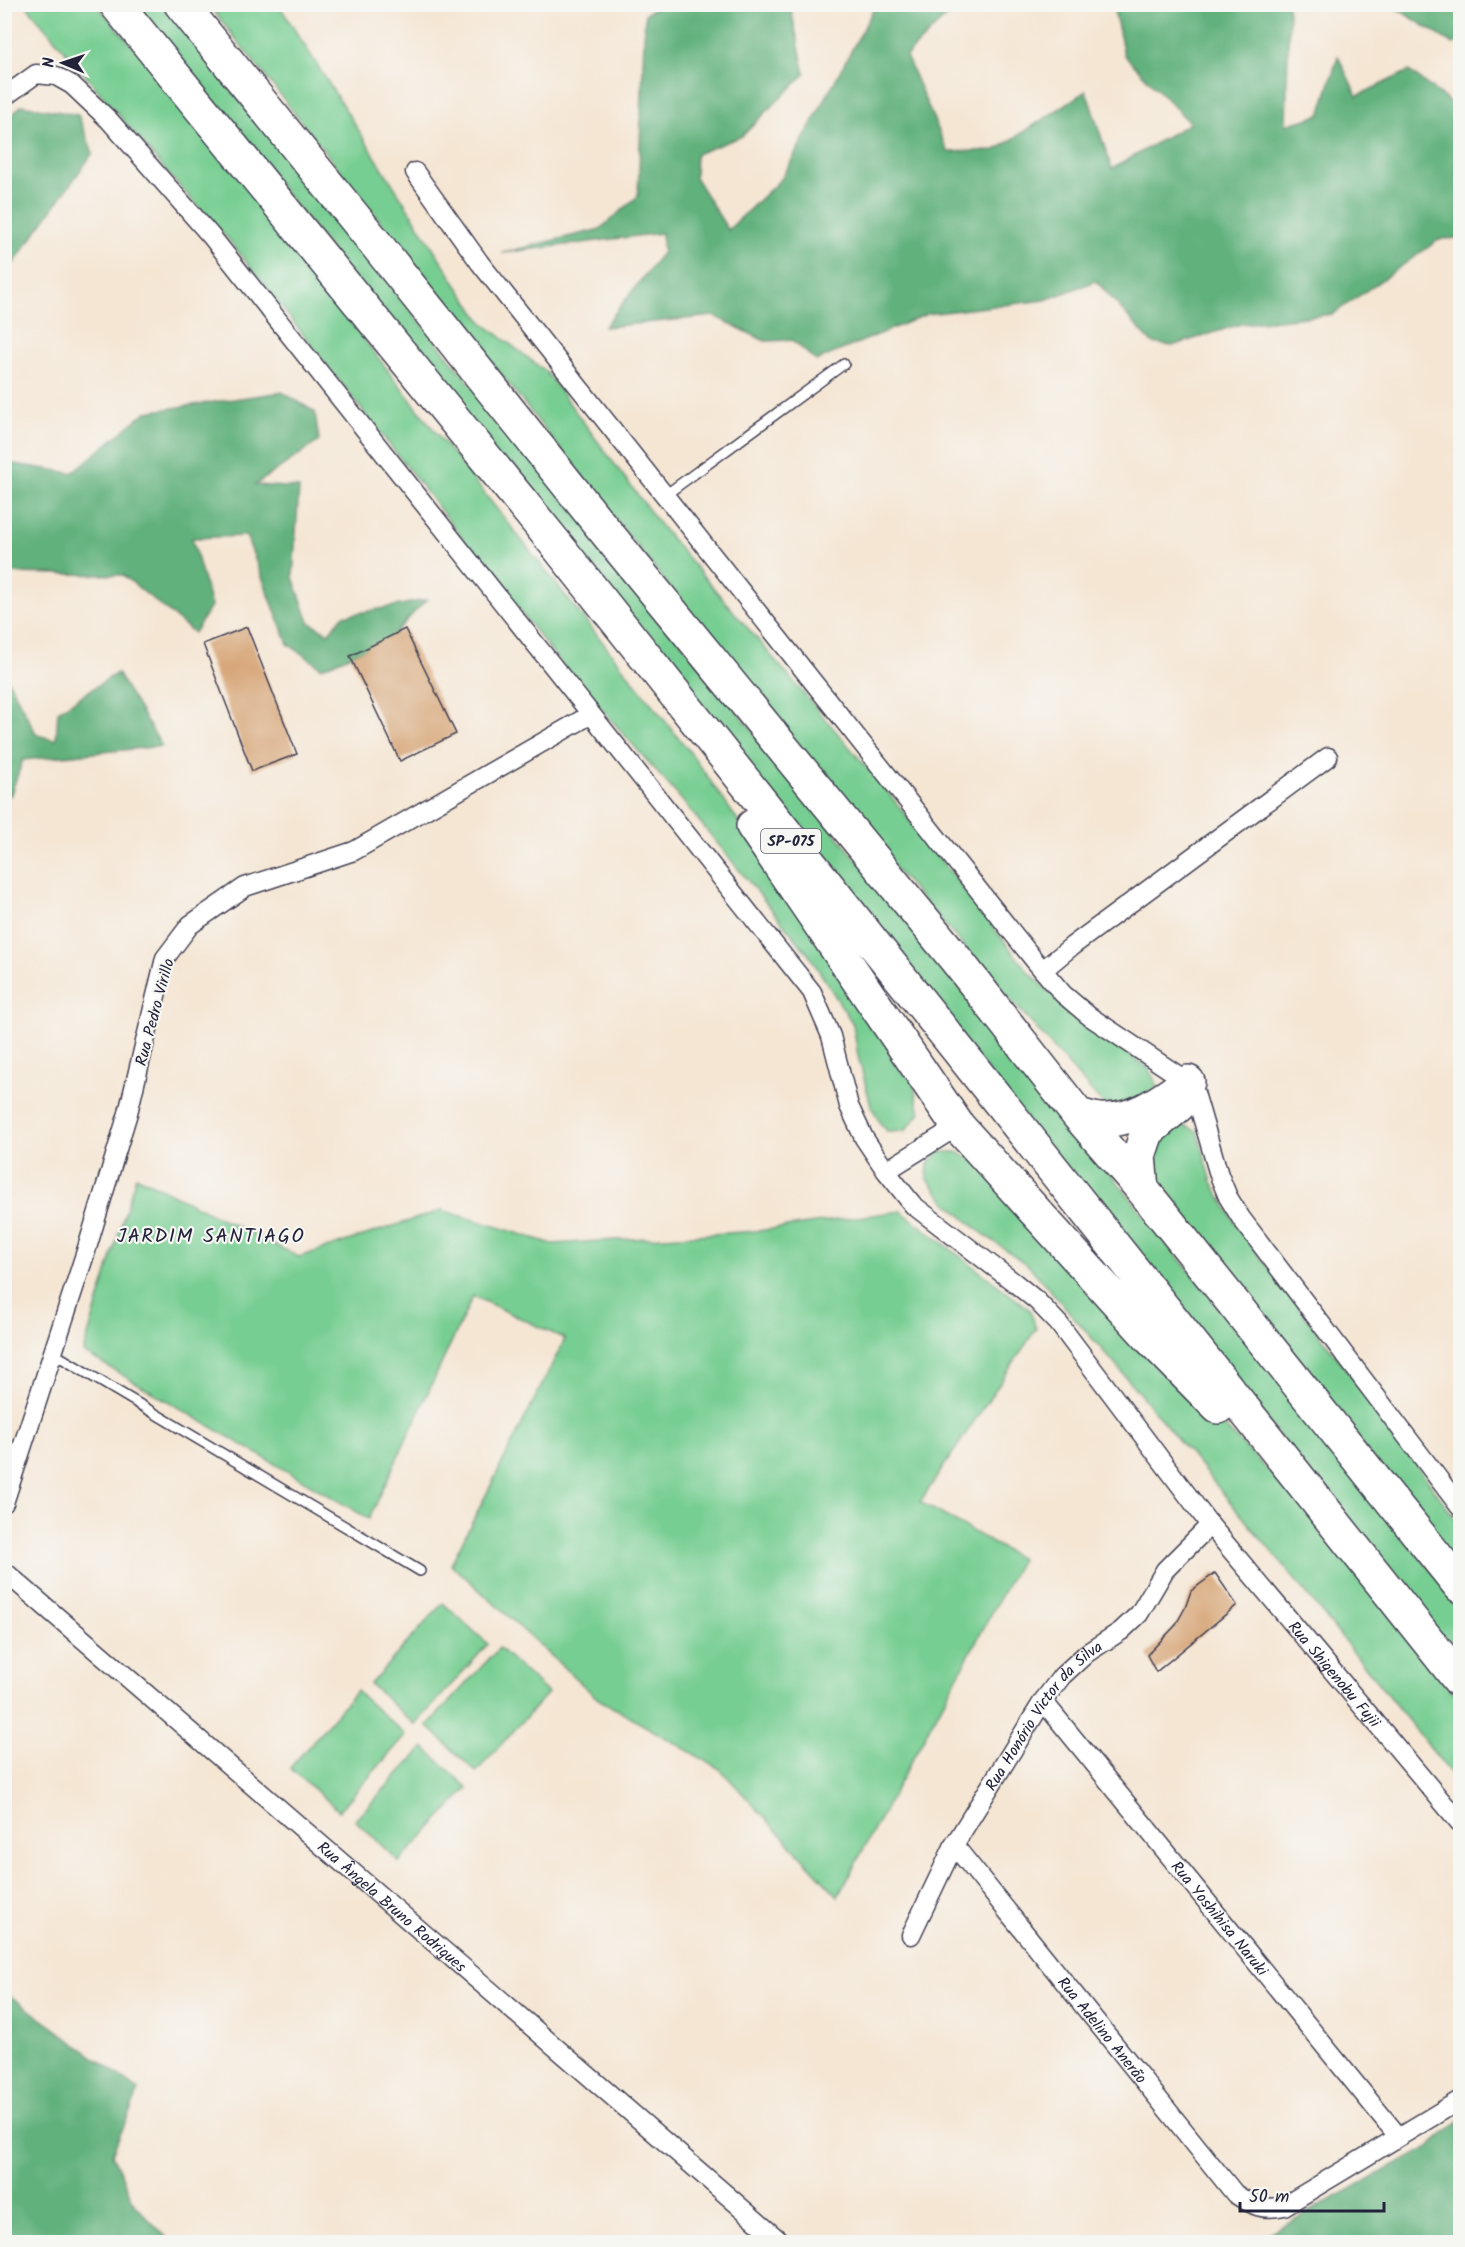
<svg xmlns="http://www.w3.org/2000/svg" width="1465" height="2247" font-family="Kalam,sans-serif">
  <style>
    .green { fill: #77ce92; stroke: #4c7866; stroke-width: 1.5 }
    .forest { fill: #61b17c; stroke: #426a5c; stroke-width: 1.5 }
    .building { fill: #d6a373 }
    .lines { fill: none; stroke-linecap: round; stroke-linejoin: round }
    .lane-casing { stroke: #423f52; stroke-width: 12 }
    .street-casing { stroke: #423f52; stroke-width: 21 }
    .highway-casing { stroke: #423f52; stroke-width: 36 }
    .lane { stroke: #fff; stroke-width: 9 }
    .street { stroke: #fff; stroke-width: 18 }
    .highway { stroke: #fff; stroke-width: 33 }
    .labels { text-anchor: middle; stroke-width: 4.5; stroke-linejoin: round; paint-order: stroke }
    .shield { fill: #f6f6f2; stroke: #626272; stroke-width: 1.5 }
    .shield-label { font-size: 15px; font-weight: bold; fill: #22223b }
    .street-label { font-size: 16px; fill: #22223b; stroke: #f6f6f2 }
    .quarter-label { font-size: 20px; letter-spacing: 1.5px; fill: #22223b; stroke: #f6f6f2 }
  </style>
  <rect width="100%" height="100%" fill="#f6f6f2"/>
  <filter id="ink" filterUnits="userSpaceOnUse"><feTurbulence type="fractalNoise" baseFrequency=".0167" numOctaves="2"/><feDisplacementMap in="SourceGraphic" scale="12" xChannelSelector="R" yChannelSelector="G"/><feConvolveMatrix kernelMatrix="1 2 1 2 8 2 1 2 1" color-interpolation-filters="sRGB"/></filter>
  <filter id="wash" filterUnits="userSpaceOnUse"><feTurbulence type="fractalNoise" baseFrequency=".008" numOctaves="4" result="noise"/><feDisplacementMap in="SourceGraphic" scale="24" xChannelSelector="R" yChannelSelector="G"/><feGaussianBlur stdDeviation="1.35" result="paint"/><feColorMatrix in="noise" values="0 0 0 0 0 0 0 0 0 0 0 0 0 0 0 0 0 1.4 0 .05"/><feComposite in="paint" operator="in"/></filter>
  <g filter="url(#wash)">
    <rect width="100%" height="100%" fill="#f5e6d4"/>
    <!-- green -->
    <path class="green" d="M26 5H97L177 97 434 430 693 756 910 1069 920 1113 905 1131 888 1132 880 1123 871 1105 858 1056 853 1024 809 955 681 799 558 660 229 240 171 177Z
      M135 5H162L714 683 1460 1606V1662Z
      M209 5H279L456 284 483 323 546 372 663 529 887 791 1026 969 1075 1017 1148 1068 1158 1086 1126 1107 1102 1103 867 837Z
      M1174 1122 1197 1131 1212 1182 1239 1229 1368 1398 1460 1525V1570L1166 1196 1151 1167 1157 1131Z
      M939 1152H957L979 1163 1218 1420 1342 1544 1460 1701V1785L1293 1577 1119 1369 1030 1267 978 1230 946 1202 927 1178 928 1164Z
      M136 1176 299 1257 442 1210 553 1244 758 1231 901 1211 1030 1310 1036 1329 920 1502 1021 1559 838 1896 720 1769 598 1699 451 1564 565 1339 473 1296 369 1519 83 1352Z
      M443 1603 488 1644 415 1725 370 1684Z
      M499 1648 548 1693 476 1772 427 1726Z
      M356 1691 406 1735 339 1811 290 1768Z
      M424 1747 468 1788 399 1862 355 1820Z"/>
    <!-- forest -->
    <path class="forest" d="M662 4 790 5 805 74 742 136 696 154 695 177 728 230 782 178 876 5H958L906 56 948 152 996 150 1086 91 1112 169 1190 123 1124 55 1113 5 1287 4 1289 12 1286 125 1320 115 1338 56 1357 96 1409 71 1460 110V238L1440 239 1333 314 1241 324 1172 346 1152 343 1096 281 1045 300 927 314 816 361 792 340 765 341 714 316 604 327 663 252 661 233 502 253 600 229 638 196 645 14Z
      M1391 5H1458L1460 10V42L1453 44Z
      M22 105 78 115 93 153 5 275V121Z
      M282 392 315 412 319 441 255 485 299 488 293 577 309 622 328 633 343 616 426 600 390 638 322 668 288 644 246 536 192 538 211 606 194 633 123 575 5 573 4 460 8 463 72 473 146 412Z
      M4 664 8 680 37 735 56 740 58 711 117 673 162 746 23 760 10 796 4 791Z
      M5 1992 139 2090 112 2154 135 2205 171 2242H5Z
      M1460 2120V2242H1252L1426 2149Z"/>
    <g id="blocks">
      <!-- building -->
      <path class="building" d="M247 627 297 754 252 771 203 644Z
        M405 629 456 734 400 761 350 656Z
        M1215 1573 1237 1605 1156 1672 1147 1655 1175 1626 1185 1608 1191 1591Z"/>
    </g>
  </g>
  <g filter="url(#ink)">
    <use href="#blocks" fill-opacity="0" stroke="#423f52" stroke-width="1.5"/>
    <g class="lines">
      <!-- lane casing -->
      <g class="lane-casing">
        <path id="lane" d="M664 496 844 364
          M53 1353 420 1571"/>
      </g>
      <!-- street casing -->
      <g class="street-casing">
        <g id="street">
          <path id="s1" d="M4 97 36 74 56 76 72 85 109 120 211 236 812 992 831 1036 849 1106 864 1138 886 1171 913 1205 1015 1283 1037 1301 1059 1324 1210 1525 1460 1823"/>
          <path d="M415 172 480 263 1035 961 1063 994 1089 1016 1188 1082 1195 1093 1219 1175 1228 1197 1241 1218 1460 1507"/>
          <path d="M1043 970 1072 946 1328 757"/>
          <path d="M886 1171 958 1126"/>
          <path d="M4 1503 87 1248 128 1113 165 958 190 925 245 887 354 851 590 715"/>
          <path id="s2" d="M4 1571 781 2242"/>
          <path id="s3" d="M1043 1701 1398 2136"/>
          <path id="s4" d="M954 1845 1235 2194C1254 2206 1262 2211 1284 2206L1460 2100"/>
          <path id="s5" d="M911 1935 954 1845 1043 1701 1062 1676 1087 1653 1121 1631 1139 1614 1165 1570 1210 1525"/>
        </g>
      </g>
      <!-- highway casing -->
      <g class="highway-casing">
        <path id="highway" d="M116 4 559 548 1460 1681
          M181 4 376 244 597 521 958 962 1078 1115 1142 1189 1460 1586
          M753 826 958 1126 1150 1338 1218 1407
          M1078 1115C1087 1117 1097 1121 1106 1120 1139 1119 1162 1100 1188 1082
          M1142 1189 1139 1156 1147 1132 1179 1105"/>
      </g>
      <!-- lane -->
      <use href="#lane" class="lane"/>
      <!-- street -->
      <use href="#street" class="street"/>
      <!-- highway -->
      <use href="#highway" class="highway"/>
    </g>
  </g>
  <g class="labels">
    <!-- shield labels -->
    <rect class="shield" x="761" y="829" width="60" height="24" rx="4.5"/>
    <g class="shield-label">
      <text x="791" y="846">SP-075</text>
    </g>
    <!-- street labels -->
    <g class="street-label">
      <text transform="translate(154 1012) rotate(-75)" y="6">Rua Pedro Virillo</text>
      <text dy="6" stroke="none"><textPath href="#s1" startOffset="2122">Rua Shigenobu Fujii</textPath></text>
      <text dy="6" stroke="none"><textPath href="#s5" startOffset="258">Rua Honório Victor da Silva</textPath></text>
      <text dy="6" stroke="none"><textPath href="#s2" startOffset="513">Rua Ângela Bruno Rodrigues</textPath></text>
      <text dy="6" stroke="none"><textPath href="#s3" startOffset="280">Rua Yoshihisa Naruki</textPath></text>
      <text dy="6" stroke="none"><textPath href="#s4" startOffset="237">Rua Adelino Anerão</textPath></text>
    </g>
    <!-- quarter labels -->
    <g class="quarter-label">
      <text x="211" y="1242">JARDIM SANTIAGO</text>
    </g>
  </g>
  <!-- margin -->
  <rect width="1465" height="2247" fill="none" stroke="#f6f6f2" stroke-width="24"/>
  <!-- north arrow -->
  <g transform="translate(63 63) rotate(272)" stroke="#f6f6f2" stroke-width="4.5" paint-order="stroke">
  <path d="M0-4.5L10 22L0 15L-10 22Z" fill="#22223b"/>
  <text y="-9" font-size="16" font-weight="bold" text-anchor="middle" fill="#22223b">N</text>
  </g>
  <!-- scale -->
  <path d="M1240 2202v9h144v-9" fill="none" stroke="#22223b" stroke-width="3"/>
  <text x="1249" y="2202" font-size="18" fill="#22223b" stroke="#f6f6f2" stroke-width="4.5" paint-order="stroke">50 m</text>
</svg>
